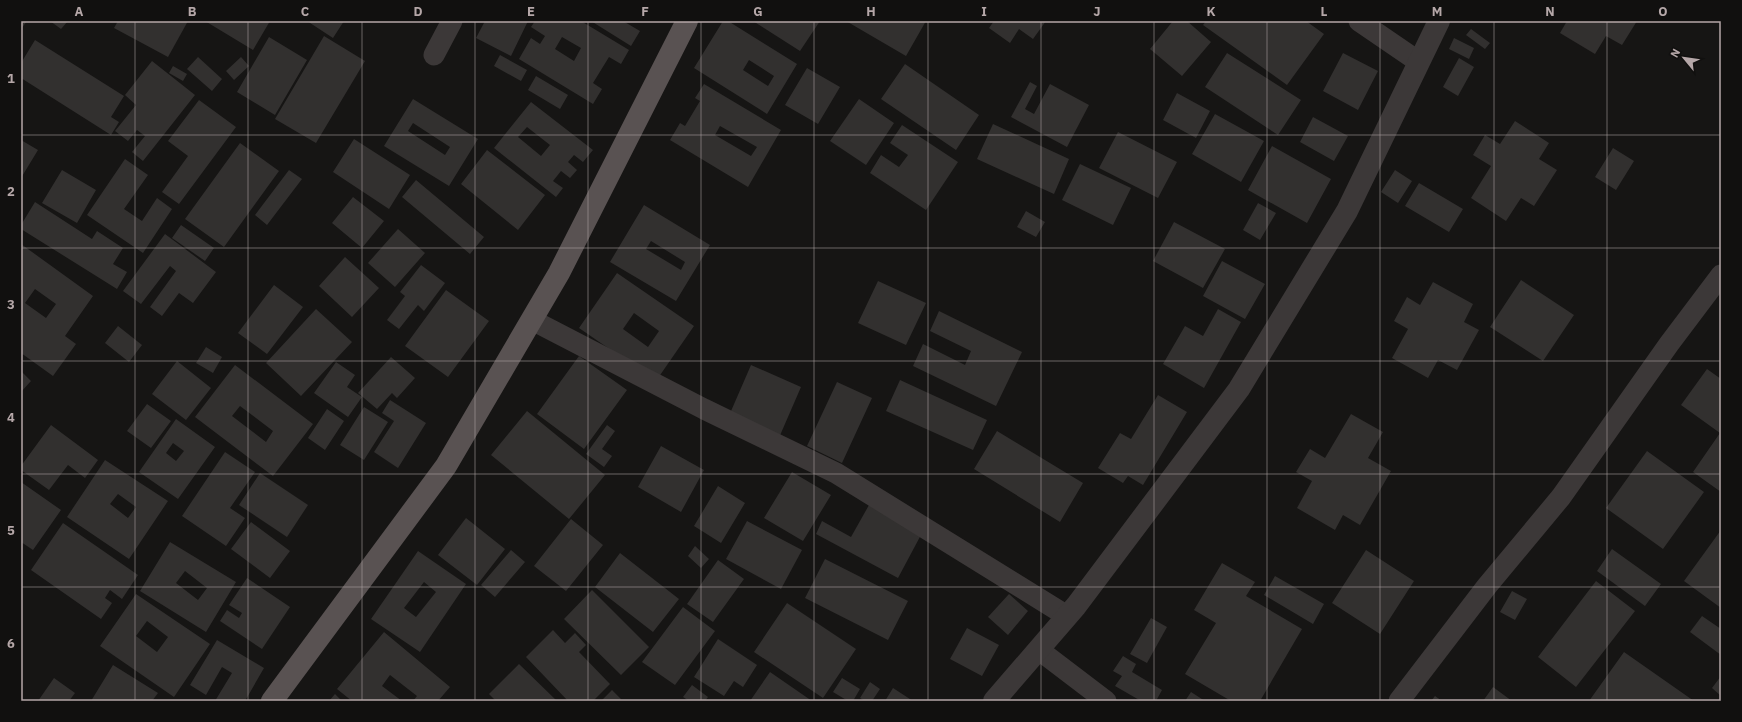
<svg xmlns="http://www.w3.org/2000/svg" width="1742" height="722" font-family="'IBM Plex Sans',sans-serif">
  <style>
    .building { fill: #32302f; fill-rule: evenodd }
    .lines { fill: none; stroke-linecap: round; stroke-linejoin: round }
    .minor { stroke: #3c3838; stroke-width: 21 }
    .tertiary { stroke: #3c3838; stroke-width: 22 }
    .primary { stroke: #595252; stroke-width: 22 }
    .grid { fill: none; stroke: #b5a7a8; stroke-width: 1; stroke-opacity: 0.55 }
    .neatline { fill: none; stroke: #b5a7a8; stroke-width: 1.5 }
    .grid-label { font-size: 13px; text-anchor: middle; font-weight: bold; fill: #b5a7a8 }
  </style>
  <rect width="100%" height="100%" fill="#161514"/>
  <!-- building -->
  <path class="building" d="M21 21H27L21 29Z
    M50 21H68L61 29Z
    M118 21H188L168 57 114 28Z
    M205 21H270L253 50Z
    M307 21H344L333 38Z
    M485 21H528L511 56 476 38Z
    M535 21H581L629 50 621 64 609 57 593 83 602 89 593 104 519 59 531 38 540 44 545 36 531 27ZM562 37 581 48 574 61 555 49Z
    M591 21H623L640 31 631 46Z
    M723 21H728L797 64 767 114 694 68ZM749 60 774 76 768 86 743 70Z
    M753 21H820L800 51Z
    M846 21H926L906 56Z
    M994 21H1046L1033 39 1019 29 1010 43 989 28Z
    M1173 21H1187L1211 42 1182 76 1150 49Z
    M1206 21H1306L1324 34 1287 85 1203 25Z
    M1567 21H1637L1622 45 1606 36 1595 54 1560 33Z
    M1471 29 1490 43 1485 49 1466 35Z
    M324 36 365 61 316 143 275 119Z
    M269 37 307 60 275 115 237 92Z
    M1454 38 1474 48 1469 59 1449 49Z
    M35 40 124 96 111 117 119 122 111 135 21 78V63Z
    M1227 53 1301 100 1278 135 1205 87Z
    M1343 53 1378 71 1358 110 1323 91Z
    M500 55 527 70 521 81 494 66Z
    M198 57 222 79 212 91 187 69Z
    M241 57 249 66 234 80 226 71Z
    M1459 58 1474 67 1458 96 1443 87Z
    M152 61 195 95 143 161 132 152 145 136 137 130 128 141 115 131 136 105 125 95Z
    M905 64 979 115 956 150 881 99Z
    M173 66 187 74 183 81 169 73Z
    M807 68 840 87 818 124 785 105Z
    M536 76 568 95 560 109 528 90Z
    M1030 82 1037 86 1025 109 1034 114 1050 84 1089 105 1067 147 1011 117Z
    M704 84 781 130 748 187 670 140 680 123 685 126 700 101 695 98ZM720 126 757 147 751 156 715 135Z
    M1177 93 1210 111 1196 138 1163 120Z
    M413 99 478 139 449 186 384 146ZM413 123 450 147 445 155 408 131Z
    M859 99 894 123 866 165 830 141Z
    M199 100 236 127 179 204 162 192 188 156 168 141Z
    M531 102 593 150 583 162 574 155 568 162 577 170 570 178 561 171 553 181 563 188 556 197 494 148ZM527 127 550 145 541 156 518 137Z
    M1215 114 1264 141 1241 182 1192 154Z
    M1313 117 1348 136 1334 161 1300 142Z
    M1515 121 1549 143 1539 159 1557 170 1534 206 1521 198 1506 221 1471 198 1491 166 1473 155 1485 135 1500 144Z
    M993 124 1069 159 1054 194 977 159Z
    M902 125 958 162 926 210 870 173 881 155 899 167 908 155 890 143Z
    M1118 132 1177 162 1158 198 1099 168Z
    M354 139 410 175 389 209 333 172Z
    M21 140 38 150 21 178Z
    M240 143 279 171 224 247 185 219Z
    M1272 146 1331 179 1307 223 1248 190Z
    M1613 148 1634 161 1616 190 1595 177Z
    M487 150 545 195 518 230 461 184Z
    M125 159 148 175 124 209 142 221 157 198 172 209 143 253 87 215Z
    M1080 164 1131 188 1113 225 1062 200Z
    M62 170 96 190 77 223 42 203Z
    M289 170 302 179 267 225 255 215Z
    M1395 170 1412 181 1398 203 1381 192Z
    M416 180 484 237 470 254 402 197Z
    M1419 183 1463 209 1449 232 1405 206Z
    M353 197 384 221 362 248 332 223Z
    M35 202 92 239 97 231 123 248 113 264 127 272 117 289 21 229V225Z
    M1258 203 1276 213 1260 240 1243 230Z
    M644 205 710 245 676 301 610 262ZM651 241 685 262 681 270 646 249Z
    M1026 211 1045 222 1036 237 1017 227Z
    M1174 222 1225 249 1203 288 1153 261Z
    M181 225 214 248 205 261 172 238Z
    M398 229 425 253 395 287 368 263Z
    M165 234 216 272 193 303 179 293 162 316 150 307 176 271 170 266 141 304 123 291Z
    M21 244 93 296 65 336 76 344 53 376 21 353ZM35 289 56 304 46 318 25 303Z
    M345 257 379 288 352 317 319 286Z
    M1222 261 1265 284 1245 319 1203 296Z
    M421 265 445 283 424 311 418 305 399 329 387 320 405 296 400 292Z
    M617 273 694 326 656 381 579 328ZM634 313 659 331 648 347 623 329Z
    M1521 280 1574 315 1543 361 1490 327Z
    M878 281 926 303 906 345 858 323Z
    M1433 282 1473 304 1464 322 1479 330 1457 370 1438 360 1428 378 1392 358 1408 329 1394 321 1407 297 1420 305Z
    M274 285 303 307 267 354 238 333Z
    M446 290 489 321 448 377 405 346Z
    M316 309 352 342 301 396 266 363Z
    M1218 309 1241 322 1204 388 1163 364 1185 326 1203 336Z
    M939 311 1022 352 996 406 913 366 923 344 965 365 971 351 930 331Z
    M118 326 142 345 129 362 105 343Z
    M206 347 222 357 213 373 196 363Z
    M579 356 627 390 584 449 537 414Z
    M391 357 415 378 397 398 392 393 377 409 358 393Z
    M177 361 211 388 186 420 152 394Z
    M336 362 355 375 347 387 362 397 348 417 314 393Z
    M235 365 313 424 273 476 195 417ZM240 406 273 431 266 442 232 416Z
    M751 365 801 387 778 440 728 418Z
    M1707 369 1721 379V492L1693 472 1720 433 1681 405Z
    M21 371 31 381 21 392Z
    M900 380 987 420 973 450 886 411Z
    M837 382 872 398 842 463 807 446Z
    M1158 395 1187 412 1143 485 1128 476 1123 483 1098 468 1120 433 1131 439Z
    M390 400 426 423 398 468 374 452 394 421 382 413Z
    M147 404 171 421 151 448 127 431Z
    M364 407 388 422 364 460 340 445Z
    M327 409 344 421 325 450 308 438Z
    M527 411 605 475 569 519 491 455Z
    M1351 414 1383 432 1368 458 1391 471 1360 525 1343 515 1335 530 1297 508 1312 481 1296 472 1310 449 1325 458Z
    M176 419 215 447 178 499 139 472ZM173 443 184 451 176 461 166 453Z
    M51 425 98 460 85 478 68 465 49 490 21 470V466Z
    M607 425 615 431 602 449 612 456 604 467 586 454Z
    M997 431 1083 483 1060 522 974 469Z
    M661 446 704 470 681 512 638 487Z
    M1647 451 1704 492 1663 549 1606 508Z
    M225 452 255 472 230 508 245 518 226 546 182 516Z
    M105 460 168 501 129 559 67 517ZM118 494 136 507 128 518 110 504Z
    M792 472 831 495 803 541 764 518Z
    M260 473 308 505 287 537 239 505Z
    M21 482 61 510 33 550 21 542Z
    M718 486 745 503 721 543 694 526Z
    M869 505 922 533 898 578 816 534 822 521 851 537Z
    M466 518 505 549 477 585 438 555Z
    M571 519 603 545 566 591 534 566Z
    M747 521 802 550 781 589 726 559Z
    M251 522 290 551 270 578 231 549Z
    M63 523 138 575 122 599 110 590 105 598 112 603 101 619 31 570Z
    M1721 530V608L1684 581Z
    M170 542 236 582 206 632 140 591ZM185 571 207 588 198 600 176 583Z
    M695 546 709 559 701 568 688 556Z
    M1612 549 1661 584 1645 606 1597 571Z
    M511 550 525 562 495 597 481 585Z
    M1366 550 1414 581 1380 634 1332 603Z
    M418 551 466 584 420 652 371 619ZM424 582 436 592 416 617 404 608Z
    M620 553 679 599 653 632 595 587Z
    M825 559 908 601 888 640 805 598Z
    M718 560 744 579 713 622 687 604Z
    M1222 563 1255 582 1246 596 1302 629 1260 701H1231L1185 674 1216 623 1194 610Z
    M1275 576 1324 604 1313 624 1264 595Z
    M247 578 290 607 262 649 220 621 227 610 239 618 242 613 229 605Z
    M1596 581 1635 611 1576 687 1538 657Z
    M592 590 649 647 621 675 564 619Z
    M1512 591 1527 599 1515 620 1500 612Z
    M136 594 210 644 174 697 100 646ZM147 621 168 637 157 652 136 636Z
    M1009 594 1028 611 1008 635 988 617Z
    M787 603 856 649 823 698 754 652Z
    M683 607 715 631 675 685 642 662Z
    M1702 616 1721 629V655L1690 632Z
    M1151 618 1167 627 1147 663 1130 654Z
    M967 628 999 645 982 676 950 659Z
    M553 630 565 643 575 633 586 645 579 652 610 684 593 701H568L526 657Z
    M384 632 450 687 438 701H413L417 696 390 675 382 686 402 701H352L337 689Z
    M718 639 757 665 743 687 734 681 724 696 694 677Z
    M217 640 264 668 245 701H215L232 673 222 667 206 695 190 685Z
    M1624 652 1694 701H1589Z
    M1123 656 1136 664 1132 672 1162 690 1156 701H1141L1115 686 1122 676 1113 671Z
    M519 664 557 701H496L489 694Z
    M113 665 158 693 152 701H91Z
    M770 672 812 701H750Z
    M1721 676V696L1712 688Z
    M54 678 75 693 69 701H38Z
    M842 678 860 689 853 701H848L833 692Z
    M870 682 880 689 872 701H865L860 698Z
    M692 685 708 697 705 701H689L683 697Z
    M1493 687 1512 701H1483Z
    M893 688 913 701H885Z
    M612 690 621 699 619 701H601Z
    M1191 692 1205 701H1185Z
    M335 694 342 701H329Z
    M1435 696 1442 701H1431Z"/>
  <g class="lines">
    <!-- minor -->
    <path class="minor" d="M1359 21 1419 62
      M434 55 452 21
      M532 320 704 409 836 473 1067 616
      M1039 650 1106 701
      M1399 701 1487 586 1561 497 1669 344 1721 275"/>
    <!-- tertiary -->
    <path class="tertiary" d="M994 701 1076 606 1239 389 1347 211 1439 21"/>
    <!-- primary -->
    <path class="primary" d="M272 701 446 466 559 273 687 21"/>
  </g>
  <!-- grid -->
  <path class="grid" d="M135 21V701M248 21V701M362 21V701M475 21V701M588 21V701M701 21V701M814 21V701M928 21V701M1041 21V701M1154 21V701M1267 21V701M1380 21V701M1494 21V701M1607 21V701M21 135H1721M21 248H1721M21 361H1721M21 474H1721M21 587H1721"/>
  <!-- border -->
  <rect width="1742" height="722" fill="none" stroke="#11100f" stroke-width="44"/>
  <!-- north arrow -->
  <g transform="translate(1684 58) rotate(299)" stroke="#11100f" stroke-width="3" paint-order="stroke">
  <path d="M0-3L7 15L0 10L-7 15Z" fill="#b5a7a8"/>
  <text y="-6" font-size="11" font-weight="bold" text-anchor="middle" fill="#b5a7a8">N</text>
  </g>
  <rect x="22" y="22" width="1698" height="678" class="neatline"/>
  <g class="grid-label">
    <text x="79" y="16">A</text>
    <text x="192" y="16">B</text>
    <text x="305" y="16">C</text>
    <text x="418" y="16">D</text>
    <text x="531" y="16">E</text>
    <text x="645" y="16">F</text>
    <text x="758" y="16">G</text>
    <text x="871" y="16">H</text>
    <text x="984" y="16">I</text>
    <text x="1097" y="16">J</text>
    <text x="1211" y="16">K</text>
    <text x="1324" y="16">L</text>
    <text x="1437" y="16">M</text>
    <text x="1550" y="16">N</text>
    <text x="1663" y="16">O</text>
    <text x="11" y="83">1</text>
    <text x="11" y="196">2</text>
    <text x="11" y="309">3</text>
    <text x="11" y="422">4</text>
    <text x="11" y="535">5</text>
    <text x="11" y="648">6</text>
  </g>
</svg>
